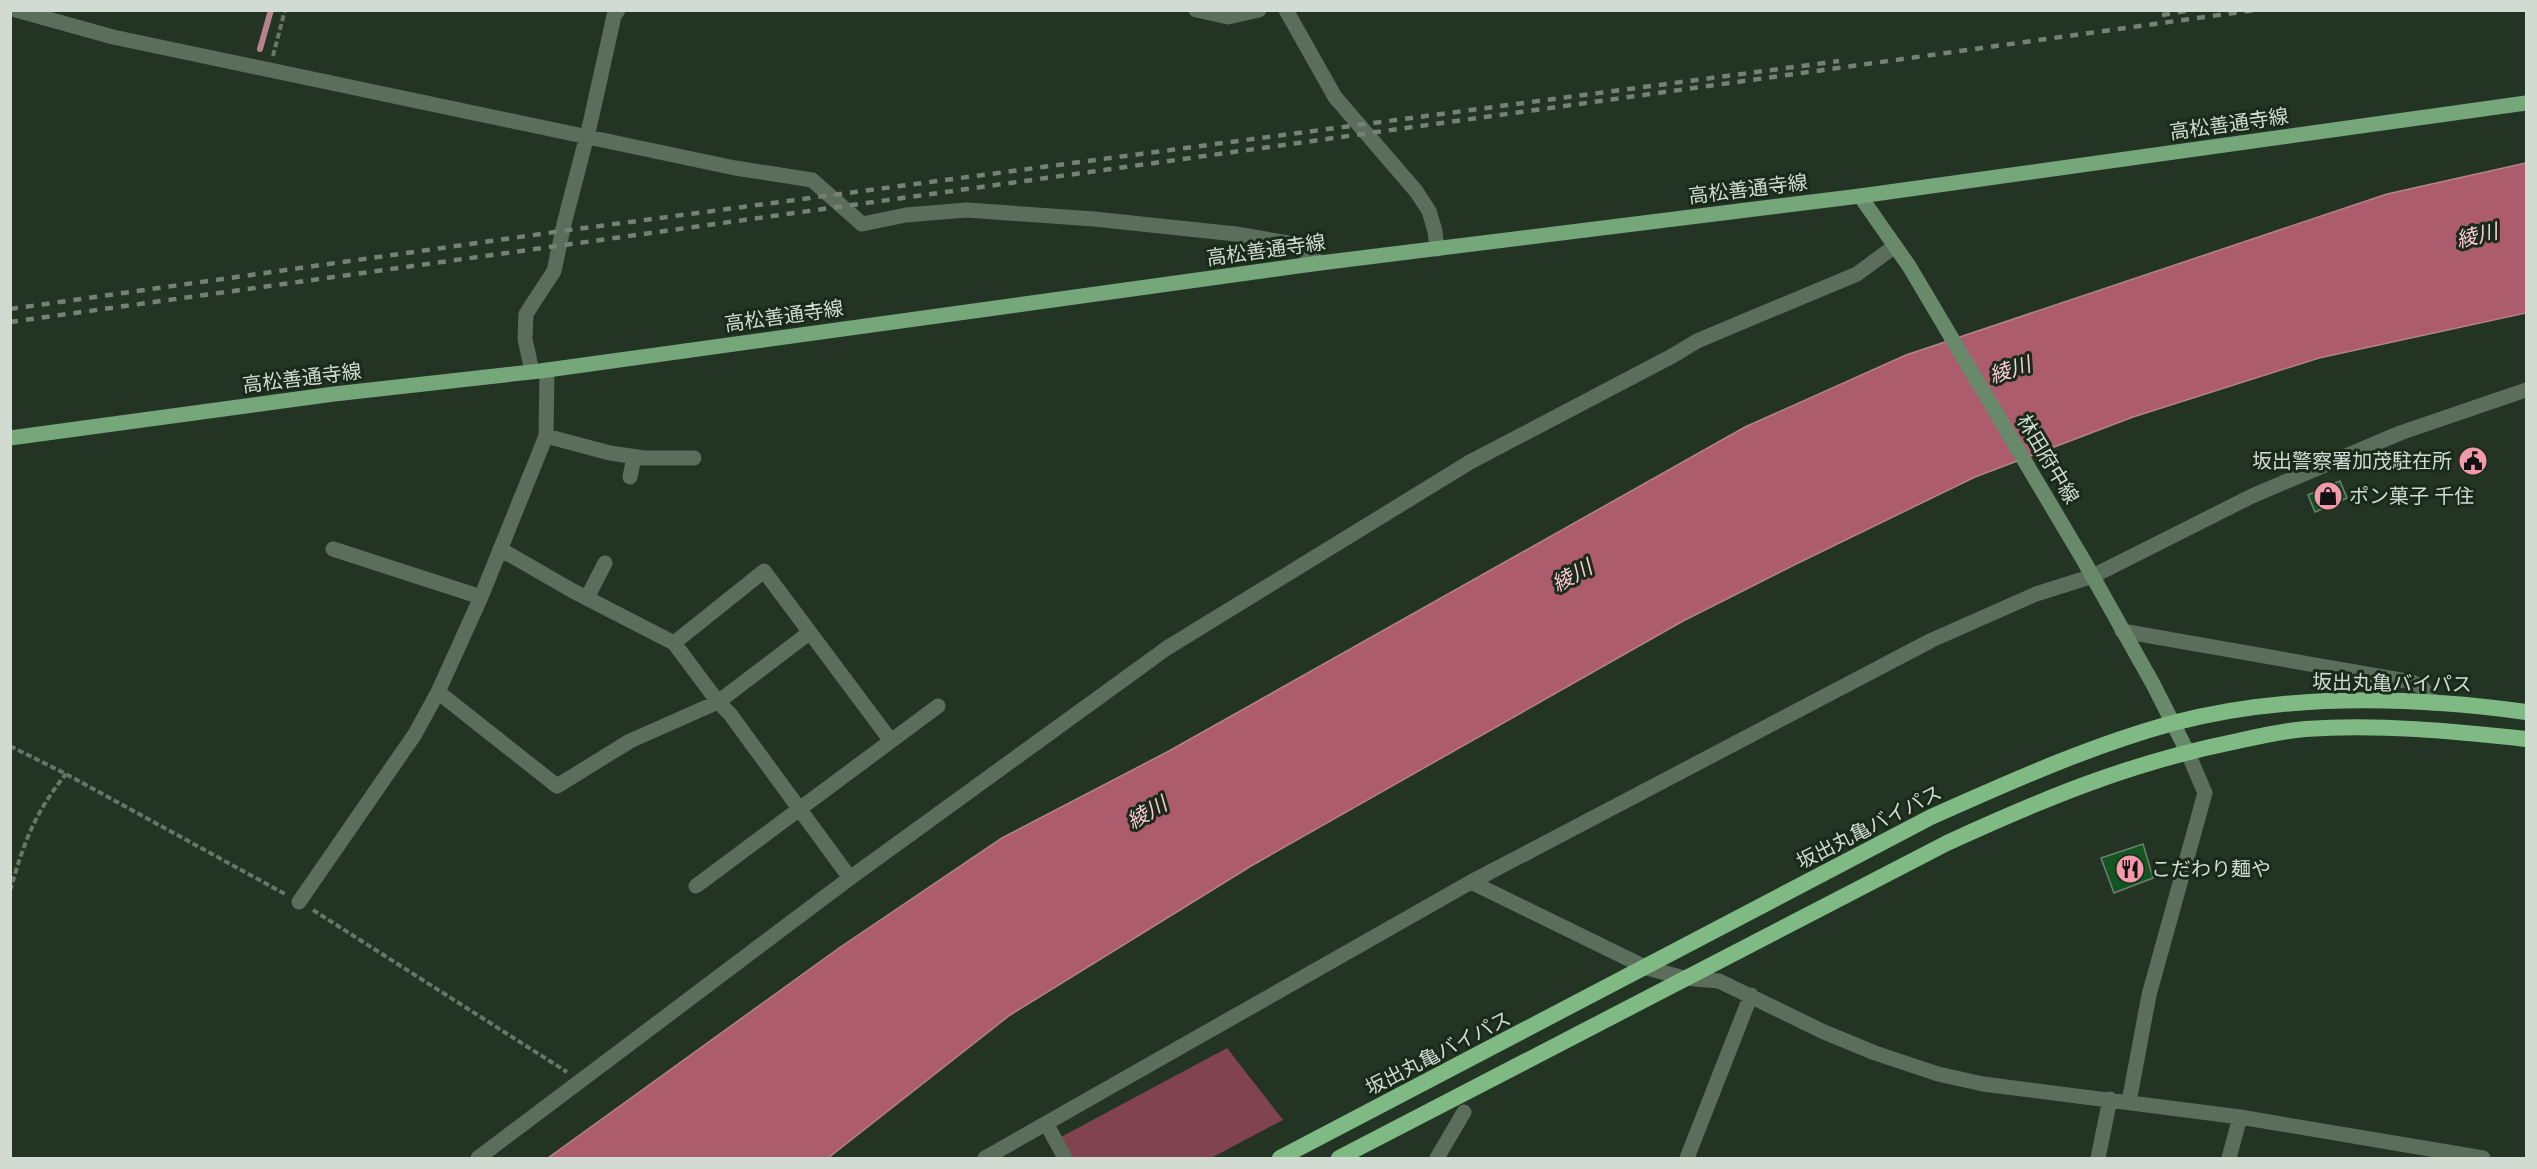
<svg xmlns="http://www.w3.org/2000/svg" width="2537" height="1169" font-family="'Noto Serif','Noto Sans JP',serif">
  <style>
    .green { fill: #814350 }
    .water { fill: #ac5c6d; stroke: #b7828b; stroke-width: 1.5 }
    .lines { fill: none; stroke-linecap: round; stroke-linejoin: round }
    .stream { stroke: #b7828b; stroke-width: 6 }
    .building { fill: #135520; stroke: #6d816e; stroke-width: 1.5 }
    .path { stroke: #687669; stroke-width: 4; stroke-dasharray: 6 3; stroke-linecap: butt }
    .minor { stroke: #5b6d5b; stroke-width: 15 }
    .secondary { stroke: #688a6a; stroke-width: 15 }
    .primary { stroke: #76a77a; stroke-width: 15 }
    .trunk { stroke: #7fba84; stroke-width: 16 }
    .rail { stroke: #748174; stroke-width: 4.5; stroke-dasharray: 8 8; stroke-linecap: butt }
    .labels { text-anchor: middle; stroke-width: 6; stroke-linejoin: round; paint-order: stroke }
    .street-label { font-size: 20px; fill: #d1dbd1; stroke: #192a1b }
    .poi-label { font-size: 20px; fill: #d1dbd1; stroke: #192a1b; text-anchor: start }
    .water-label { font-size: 21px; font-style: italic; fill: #facad2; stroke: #192a1b }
  </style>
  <rect width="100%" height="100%" fill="#233424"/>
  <!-- green -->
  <path class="green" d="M1227 1048 1283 1120 1211 1158H1072L1061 1137Z"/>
  <!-- water -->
  <path class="water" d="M2526 163V313L2319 358 2133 417 1975 477 1792 566 1683 621 1251 866 1010 1015 828 1158H548L839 948 1002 838 1169 751 1745 427 1906 355 2387 194Z"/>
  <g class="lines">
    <!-- stream -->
    <path class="stream" d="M260 49 271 10"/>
  </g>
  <!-- building -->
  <path class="building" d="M2340 481 2347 498 2315 512 2308 495Z
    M2143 844 2153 878 2114 893 2101 858Z"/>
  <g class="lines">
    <!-- path -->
    <path class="path" d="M273 56 285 10
      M10 746 66 774 285 894
      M10 891C24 842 34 814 66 774
      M313 910 567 1072"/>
    <!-- minor -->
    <path class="minor" d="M16 10 113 37 735 168 812 180 862 224 906 215 967 210 1094 219 1236 234 1294 244 1320 263
      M1196 10 1228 17 1259 10
      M1286 10 1335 97 1416 191 1429 211 1435 231 1437 249
      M532 371 525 339 526 314 554 271 564 224 590 124 614 16 618 10
      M546 436 610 453 644 458H694
      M630 477 634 457
      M333 549 481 597
      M500 549 573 591 674 643 718 702 730 714 850 878
      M587 598 605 563
      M2122 631 2412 682 2422 687 2434 703
      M674 643 764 571 891 741
      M438 692 557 786 630 741 718 702 809 633
      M1471 882 1647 968 1684 978 1719 981 1824 1032 1875 1053 1938 1074 1983 1084 2240 1117 2483 1158
      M696 886 938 706
      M299 902 415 734 438 692 481 597 546 436 547 370
      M2129 1102 2149 995 2205 793 2187 751
      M1046 1123 1065 1158
      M478 1158 850 878 1167 648 1470 462 1674 355 1697 341 1857 274 1895 246
      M985 1158 1471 882 1932 640 2036 594 2093 576 2252 496 2400 433 2526 390
      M1437 1158 1464 1112
      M1687 1158 1751 995
      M2098 1158 2110 1099
      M2229 1158 2240 1117"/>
    <!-- secondary -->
    <path class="secondary" d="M1860 196 1909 266 2084 561 2153 684 2187 751"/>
    <!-- primary -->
    <path class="primary" d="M10 438 334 394 540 371 1320 263 1860 196 2526 103"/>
    <!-- trunk -->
    <path class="trunk" d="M1280 1158 1931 817C2010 782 2089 746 2173 723 2288 693 2410 696 2526 712
      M1339 1158 1947 843C2043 799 2129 763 2233 742 2256 737 2281 731 2305 729 2379 724 2453 731 2526 739"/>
    <!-- rail -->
    <path class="rail" d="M2162 15 2192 10
      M10 309 562 231 1839 61
      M10 322 2255 10"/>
  </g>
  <!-- icons -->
  <defs>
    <g id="civic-disc" transform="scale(1.5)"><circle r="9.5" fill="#f39aaa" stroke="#192a1b"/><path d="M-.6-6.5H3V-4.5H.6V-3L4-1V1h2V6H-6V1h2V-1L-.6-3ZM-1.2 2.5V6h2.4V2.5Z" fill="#111"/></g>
    <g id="shop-disc" transform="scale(1.5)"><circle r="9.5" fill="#f39aaa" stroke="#192a1b"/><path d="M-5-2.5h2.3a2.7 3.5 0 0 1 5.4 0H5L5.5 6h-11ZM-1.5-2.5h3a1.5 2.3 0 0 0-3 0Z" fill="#111"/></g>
    <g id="restaurant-disc" transform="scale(1.5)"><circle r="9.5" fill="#f39aaa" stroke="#192a1b"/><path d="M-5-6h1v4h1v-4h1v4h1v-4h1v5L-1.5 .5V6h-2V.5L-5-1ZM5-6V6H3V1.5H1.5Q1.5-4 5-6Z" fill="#111"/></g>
  </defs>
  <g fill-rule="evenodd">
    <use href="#civic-disc" x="2473" y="461"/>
    <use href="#shop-disc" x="2328" y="496"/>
    <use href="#restaurant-disc" x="2130" y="869"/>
  </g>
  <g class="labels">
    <!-- street labels -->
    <g class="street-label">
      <text transform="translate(2229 124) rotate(-8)" y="7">高松善通寺線</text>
      <text transform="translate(1748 189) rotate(-7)" y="7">高松善通寺線</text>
      <text transform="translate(1266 250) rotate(-8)" y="7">高松善通寺線</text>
      <text transform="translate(784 316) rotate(-8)" y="7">高松善通寺線</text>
      <text transform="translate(302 378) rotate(-7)" y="7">高松善通寺線</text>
      <text transform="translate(2048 459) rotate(59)" y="7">林田府中線</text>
      <text transform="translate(2392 683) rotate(1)" y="7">坂出丸亀バイパス</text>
      <text transform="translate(1869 827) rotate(-27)" y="7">坂出丸亀バイパス</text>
      <text transform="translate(1438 1053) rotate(-27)" y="7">坂出丸亀バイパス</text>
    </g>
    <!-- poi labels -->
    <g class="poi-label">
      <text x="2452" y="468" text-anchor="end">坂出警察署加茂駐在所</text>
      <text x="2349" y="503">ポン菓子 千住</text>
      <text x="2151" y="876">こだわり麺や</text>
    </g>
    <!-- water labels -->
    <g class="water-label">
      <text transform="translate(2477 236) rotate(-14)" y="7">綾川</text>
      <text transform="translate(2010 370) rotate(-18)" y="7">綾川</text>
      <text transform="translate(1572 576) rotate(-29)" y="7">綾川</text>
      <text transform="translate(1147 813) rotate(-30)" y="7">綾川</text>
    </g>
  </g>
  <!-- border -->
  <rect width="2537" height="1169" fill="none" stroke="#d1dbd1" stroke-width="24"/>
</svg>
